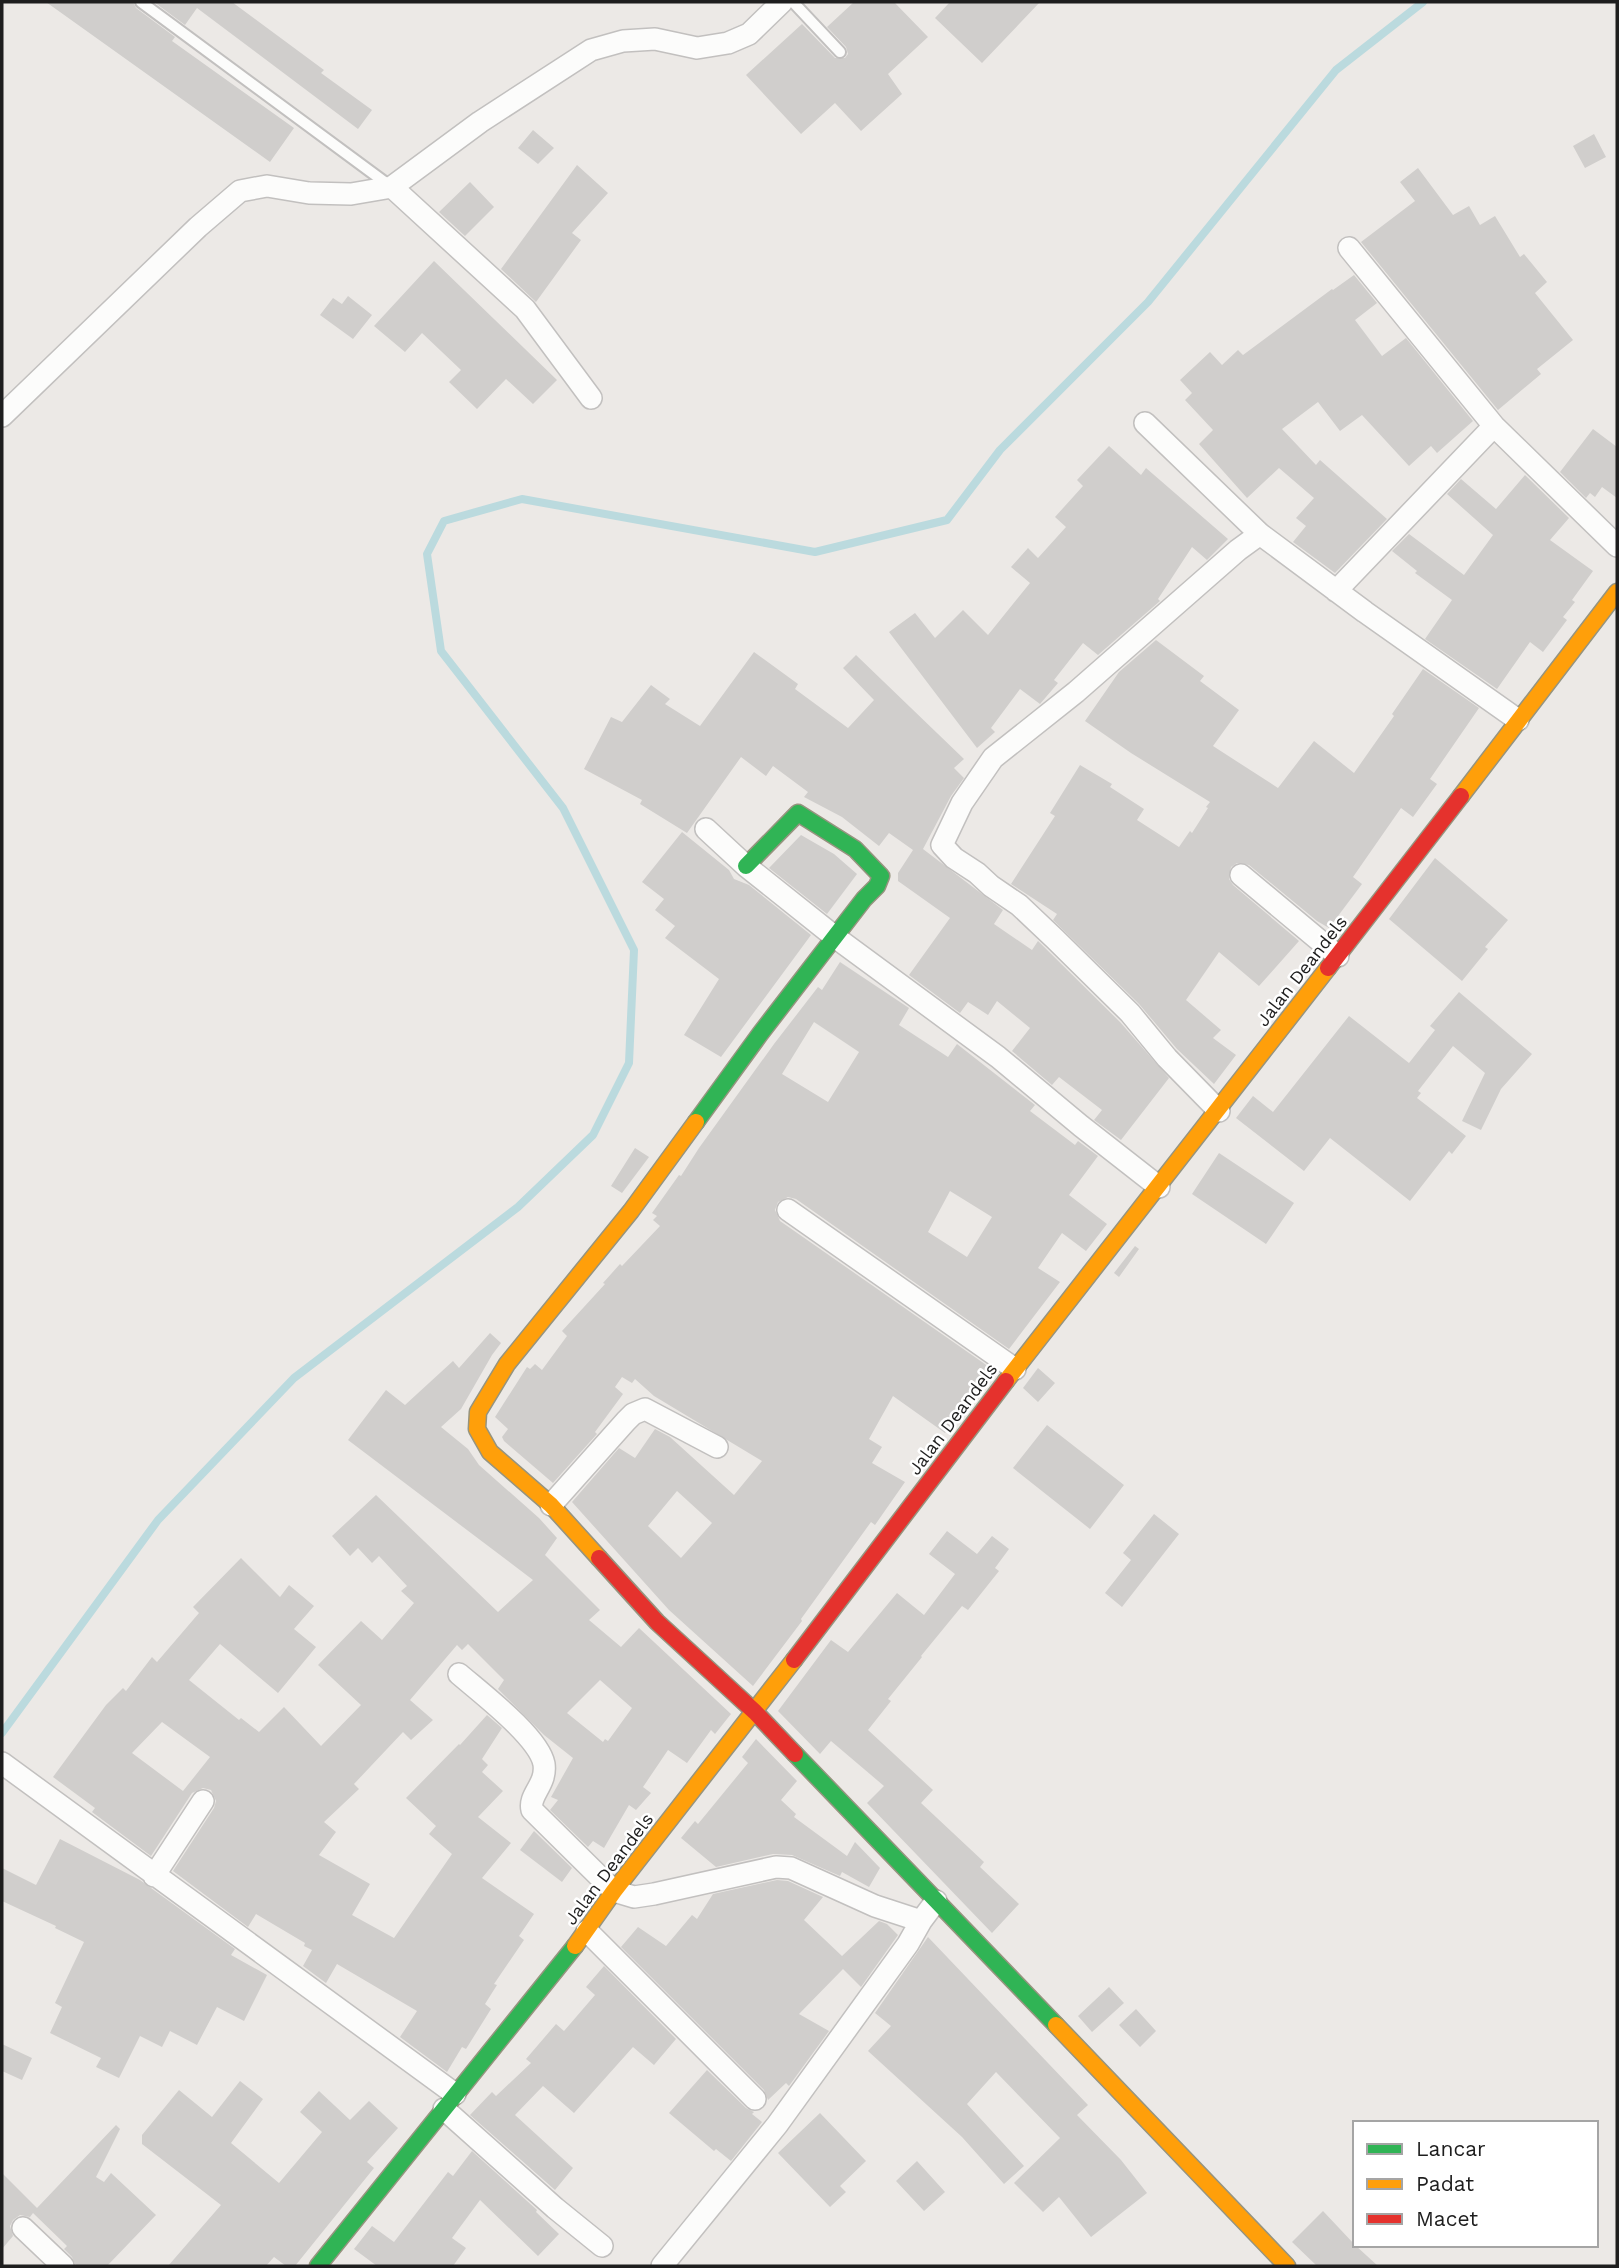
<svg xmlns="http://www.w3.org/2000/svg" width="1619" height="2268" font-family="'Work Sans',sans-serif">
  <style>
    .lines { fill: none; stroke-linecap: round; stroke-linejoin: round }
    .stream { stroke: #bbdade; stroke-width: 8 }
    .building { fill: #d0cecc; fill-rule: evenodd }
    .lane-casing { stroke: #c2c0bf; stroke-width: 14 }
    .street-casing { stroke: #c2c0bf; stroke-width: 24 }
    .fast-casing { stroke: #96947f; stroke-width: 19 }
    .slow-casing { stroke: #96947f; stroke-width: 19 }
    .jam-casing { stroke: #96947f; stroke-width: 19 }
    .lane { stroke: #fcfcfb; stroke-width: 10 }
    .street { stroke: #fcfcfb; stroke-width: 21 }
    .fast { stroke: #30b455; stroke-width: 16 }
    .slow { stroke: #ff9f0a; stroke-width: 16 }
    .jam { stroke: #e5322d; stroke-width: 16 }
    .labels { text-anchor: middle; stroke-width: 5; stroke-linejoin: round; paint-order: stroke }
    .street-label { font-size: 18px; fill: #1e1e1e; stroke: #fff }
  </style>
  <rect width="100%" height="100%" fill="#ece9e6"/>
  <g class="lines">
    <!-- stream -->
    <path class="stream" d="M2 1733 158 1520 294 1378 518 1207 593 1135 629 1063 634 950 563 808 441 651 427 554 444 521 522 499 815 552 947 520 1000 450 1148 302 1336 70 1423 2"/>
  </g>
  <!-- building -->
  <path class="building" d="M46 2H133L136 8 175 37 172 41 294 128 270 162Z
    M154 2H232L324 70 321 73 372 110 358 129 197 8 185 25Z
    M854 2H894L928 37 888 74 902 94 861 131 835 103 801 134 746 75 802 24 835 58H845L848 54 846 47 827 27Z
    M950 2H1040L982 63 935 18Z
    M533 130 554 148 538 164 518 148Z
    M1594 134 1606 157 1585 168 1573 146Z
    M577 165 608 193 572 233 581 240 536 302 501 269Z
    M1418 168 1453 215 1469 206 1480 225 1495 216 1520 257 1524 254 1547 282 1535 293 1573 340 1537 369 1541 374 1498 410 1361 242 1415 201 1400 182Z
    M470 182 494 207 465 236 439 212Z
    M434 261 557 380 533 404 506 379 477 409 449 382 461 370 422 333 405 352 374 326Z
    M1354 275 1377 303 1355 320 1382 356 1406 338 1473 421 1437 453 1431 446 1409 466 1362 415 1340 431 1318 402 1282 429 1316 465 1320 460 1387 519 1335 573 1293 542 1306 526 1296 518 1314 498 1279 468 1247 498 1199 444 1213 430 1185 400 1192 393 1180 380 1210 352 1222 365 1238 350 1243 355 1332 289 1333 290Z
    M348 296 372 315 353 339 320 315 333 298 342 304Z
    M1593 429 1617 447V498L1602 487 1595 497 1590 493 1586 498 1560 472Z
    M1109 446 1141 475 1146 468 1228 539 1207 560 1192 547 1158 599 1160 601 1098 655 1083 643 1054 680 1058 683 1040 704 1020 689 991 728 995 732 977 748 889 632 915 613 935 638 963 610 988 635 1030 583 1011 567 1028 548 1038 558 1066 527 1055 517 1083 486 1077 480Z
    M1525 475 1569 518 1550 540 1593 571 1572 600 1575 602 1563 617 1567 620 1543 652 1530 642 1497 689 1425 639 1452 600 1415 573 1417 571 1392 551 1409 534 1464 575 1493 535 1447 494 1461 479 1496 509Z
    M1156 640 1204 676 1200 681 1239 710 1213 746 1278 788 1314 741 1354 773 1394 716 1392 714 1423 669 1479 708 1430 779 1437 784 1413 817 1401 808 1353 877 1362 884 1329 928 1317 921 1249 865 1237 863 1231 867 1229 879 1233 885 1299 941 1259 986 1219 952 1186 1000 1221 1030 1213 1038 1236 1055 1214 1084 1177 1049 1139 1004 1053 920 1057 914 1011 884 1055 816 1050 813 1080 765 1112 784 1110 787 1144 809 1137 820 1179 847 1190 831 1192 833 1208 808 1206 807 1210 802 1131 753 1085 721 1119 672Z
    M754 652 798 684 795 689 848 728 874 700 843 668 856 655 964 759 954 768 964 778 951 796 923 849 1003 910 994 924 1032 950 1038 941 1120 1022 1169 1078 1121 1140 1094 1120 1102 1110 1059 1077 1052 1085 1012 1051 1030 1028 997 1001 988 1015 968 1002 960 1013 909 975 950 918 898 881V873L913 850 889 833 879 846 842 817 804 797 808 792 773 766 766 776 741 757 687 833 640 804 642 800 584 769 611 717 622 722 651 685 670 699 665 704 700 726Z
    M682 832 729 870 734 879 749 885 811 935 721 1057 684 1035 719 979 665 938 675 926 655 910 664 899 642 882Z
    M801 835 834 854 857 874 827 914 769 868Z
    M1435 858 1508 920 1485 947 1488 949 1462 981 1389 919Z
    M840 962 909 1008 899 1025 948 1057 957 1044 1035 1105 1030 1111 1075 1145 1078 1141 1098 1156 1069 1195 1107 1224 1086 1251 1062 1233 1038 1268 1060 1282 1009 1349 796 1199 788 1197 778 1202 775 1210 780 1221 992 1369 945 1433 893 1396 869 1439 882 1447 872 1463 905 1482 875 1525 871 1522 801 1619 802 1621 753 1686 669 1610 572 1502 619 1448 635 1458 655 1429 670 1437 734 1495 762 1461 654 1396 635 1379 632 1383 622 1377 615 1387 623 1394 595 1432 597 1434 553 1483 504 1441 502 1437 508 1429 495 1417 527 1367 530 1369 535 1364 542 1370 567 1336 562 1331 605 1284 603 1283 620 1264 622 1266 660 1226 653 1220 657 1216 652 1213 679 1175 681 1176 699 1148 774 1044 818 987 822 990ZM814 1022 859 1052 828 1102 782 1074ZM950 1191 992 1217 967 1257 928 1232ZM677 1491 712 1523 681 1558 648 1526Z
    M1459 992 1532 1054 1501 1089 1481 1130 1462 1121 1485 1073 1453 1046 1418 1091 1421 1093 1417 1098 1466 1136 1452 1154 1449 1151 1410 1201 1330 1138 1304 1171 1236 1118 1253 1096 1273 1112 1349 1016 1409 1063 1435 1030 1430 1026Z
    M635 1148 649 1157 622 1193 611 1186Z
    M1219 1153 1294 1203 1266 1244 1192 1194Z
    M1135 1246 1139 1249 1119 1277 1114 1273Z
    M490 1333 501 1343 492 1355 461 1409 441 1427 468 1449 479 1465 539 1518 557 1538 545 1555 600 1610 589 1620 621 1647 639 1628 731 1714 715 1734 711 1730 687 1763 668 1750 643 1787 651 1793 636 1810 629 1805 604 1848 593 1841 588 1847 550 1810 558 1800 551 1797 573 1758 544 1735 498 1689 504 1680 468 1644 462 1650 457 1645 410 1700 433 1720 411 1740 403 1732 354 1784 359 1789 324 1822 336 1832 319 1855 370 1884 352 1915 394 1938 452 1854 429 1834 436 1826 406 1798 459 1744 460 1745 487 1715 502 1728 482 1759 488 1765 482 1772 503 1791 478 1817 511 1843 482 1878 534 1914 519 1936 524 1940 494 1984 497 1985 485 2004 491 2009 466 2049 462 2047 447 2072 400 2037 417 2011 337 1964 326 1983 303 1966 312 1950 304 1946 305 1943 256 1914 248 1927 173 1871 214 1808 216 1801 211 1790 203 1788 192 1793 151 1856 92 1812 95 1808 53 1777 106 1705 123 1688 126 1691 152 1657 157 1662 199 1613 193 1607 241 1558 280 1597 289 1585 314 1606 294 1629 316 1647 278 1693 220 1644 189 1680 239 1720 241 1718 259 1732 284 1707 321 1746 361 1705 318 1665 361 1621 382 1640 414 1603 401 1591 407 1586 379 1556 372 1563 358 1548 350 1556 332 1536 376 1495 498 1612 533 1580 348 1440 386 1390 405 1405 453 1361 459 1368ZM600 1680 632 1708 608 1741 605 1739 603 1742 567 1713ZM162 1722 210 1757 183 1791 132 1753Z
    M1038 1368 1055 1383 1038 1402 1023 1388Z
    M1047 1425 1124 1485 1090 1529 1013 1468Z
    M1154 1514 1179 1534 1122 1607 1105 1593 1131 1560 1123 1553Z
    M947 1531 977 1554 992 1536 1009 1549 995 1568 999 1571 968 1610 962 1606 921 1656 922 1657 888 1699 891 1701 868 1730 933 1790 921 1803 984 1862 980 1867 1019 1904 992 1933 867 1803 884 1786 831 1741 820 1754 778 1711 831 1640 848 1652 897 1593 924 1615 955 1574 929 1554Z
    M756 1739 797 1781 781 1800 796 1814 794 1817 847 1856 855 1842 880 1868 869 1887 842 1872 840 1876 792 1855 773 1854 716 1867 681 1838 695 1821 698 1824 748 1763 742 1757Z
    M534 1831 572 1868 562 1882 520 1850Z
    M60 1839 140 1880 235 1949 231 1955 267 1975 244 2021 217 2007 197 2045 170 2031 162 2047 140 2036 119 2078 96 2067 101 2058 50 2033 62 2007 55 2003 84 1942 55 1928 56 1926 2 1901V1868L36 1885Z
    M777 1880 788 1881 823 1897 804 1920 842 1956 879 1921 887 1924 898 1935 861 1987 843 1969 799 2014 829 2031 789 2086 786 2083 768 2100 764 2090 621 1947 638 1927 666 1946 692 1915 697 1919 713 1894Z
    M928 1937 1088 2105 1077 2115 1121 2160 1147 2193 1091 2237 1059 2197 1043 2212 1014 2183 1060 2138 996 2072 967 2104 1024 2166 1004 2184 962 2137 868 2051 891 2026 875 2013Z
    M604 1966 676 2039 654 2065 633 2047 574 2113 543 2086 515 2115 573 2168 555 2190 470 2115 492 2092 496 2096 531 2063 526 2059 556 2024 564 2031 595 1995 586 1987Z
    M1109 1987 1124 2003 1092 2032 1078 2016Z
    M1136 2009 1156 2031 1140 2047 1119 2025Z
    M2 2044 32 2058 22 2080 2 2071Z
    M707 2070 746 2108 754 2112 752 2114 762 2122 731 2161 716 2149 714 2151 669 2113Z
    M240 2081 263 2099 231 2143 279 2183 322 2132 300 2112 319 2091 350 2120 369 2101 398 2128 367 2162 374 2168 295 2266H286L274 2257 266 2266H168L221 2205 142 2144V2135L179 2090 212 2117Z
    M820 2113 866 2161 840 2186 846 2192 830 2207 778 2153Z
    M116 2125 120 2129 96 2177 104 2182 111 2173 156 2215 107 2266H76L72 2257 64 2249 67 2246 33 2213 30 2217 20 2215 13 2220 10 2226 13 2236 2 2249V2173L37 2208Z
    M472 2151 537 2210 536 2212 559 2234 538 2256 480 2200 452 2238 466 2248 453 2266H377L354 2249 372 2226 394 2242 448 2172 453 2176Z
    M917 2161 945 2192 924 2211 896 2181Z
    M1323 2211 1355 2245 1378 2266H1317L1292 2242Z"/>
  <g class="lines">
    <!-- lane casing -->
    <g class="lane-casing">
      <path id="lane" d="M141 2 390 186
        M793 2 840 52"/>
    </g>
    <!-- street casing -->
    <g class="street-casing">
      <path id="street" d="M392 187 525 309 591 398
        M1349 248 1494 426 1617 546
        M2 416 198 227 240 191 267 186 309 193 351 194 392 187 480 122 591 50 623 41 655 39 697 48 728 43 749 34 782 2
        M1145 423 1260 534 1365 612 1518 720
        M1336 591 1494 426
        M706 829 746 866 835 937 998 1057 1081 1126 1159 1187
        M1241 875 1338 956
        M1219 1111 1167 1058 1130 1013 1055 939 1019 905 991 886 977 873 954 858 942 845 962 803 993 758 1076 692 1238 550 1260 534
        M788 1210 1015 1369
        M551 1505 626 1421 633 1414 645 1409 717 1447
        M459 1674C481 1693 539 1737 544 1764 547 1785 528 1795 532 1810L614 1891 634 1897 654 1894 776 1867 791 1868 875 1906 921 1921 936 1901
        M2 1763 455 2094
        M154 1876 203 1801
        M587 1931 755 2099
        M444 2109 555 2208 602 2246
        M23 2228 63 2266
        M662 2266 777 2125 908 1944 921 1921"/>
    </g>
    <!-- fast casing -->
    <g class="fast-casing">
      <path id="fast" d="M696 1122 760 1034 864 899 877 886 881 876 855 849 798 813 746 866
        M795 1754 1056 2025
        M318 2266 575 1946"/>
    </g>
    <!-- slow casing -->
    <g class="slow-casing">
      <path id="slow" d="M1461 796 1617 592
        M1006 1381 1328 968
        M599 1558 551 1505 490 1452 477 1429 478 1412 507 1364 631 1211 696 1122
        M575 1946 614 1891 794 1660
        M1056 2025 1287 2266"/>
    </g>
    <!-- jam casing -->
    <g class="jam-casing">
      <path id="jam" d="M1328 968 1461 796
        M599 1558 657 1622 755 1712 795 1754
        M794 1660 1006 1381"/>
    </g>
    <!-- lane -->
    <use href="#lane" class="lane"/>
    <!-- street -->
    <use href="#street" class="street"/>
    <!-- fast -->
    <use href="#fast" class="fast"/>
    <!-- slow -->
    <use href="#slow" class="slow"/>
    <!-- jam -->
    <use href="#jam" class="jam"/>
  </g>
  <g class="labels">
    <!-- street labels -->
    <g class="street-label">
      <text transform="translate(1302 971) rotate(-52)" y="6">Jalan Deandels</text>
      <text transform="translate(953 1419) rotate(-53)" y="6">Jalan Deandels</text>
      <text transform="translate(609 1869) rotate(-53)" y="6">Jalan Deandels</text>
    </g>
  </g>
  <!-- border -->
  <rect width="1619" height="2268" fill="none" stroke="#1e1e1e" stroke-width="7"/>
  <!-- legend -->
  <rect x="1353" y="2121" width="245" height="126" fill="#ffffff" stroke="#a5a5a5" stroke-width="2"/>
  <rect x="1367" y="2144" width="35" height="10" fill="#30b455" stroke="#a5a5a5" stroke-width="2"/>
  <text x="1416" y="2156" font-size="21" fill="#1e1e1e">Lancar</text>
  <rect x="1367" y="2179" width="35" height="10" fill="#ff9f0a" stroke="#a5a5a5" stroke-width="2"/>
  <text x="1416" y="2191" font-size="21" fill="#1e1e1e">Padat</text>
  <rect x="1367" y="2214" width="35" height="10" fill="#e5322d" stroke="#a5a5a5" stroke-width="2"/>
  <text x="1416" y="2226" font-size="21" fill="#1e1e1e">Macet</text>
</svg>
